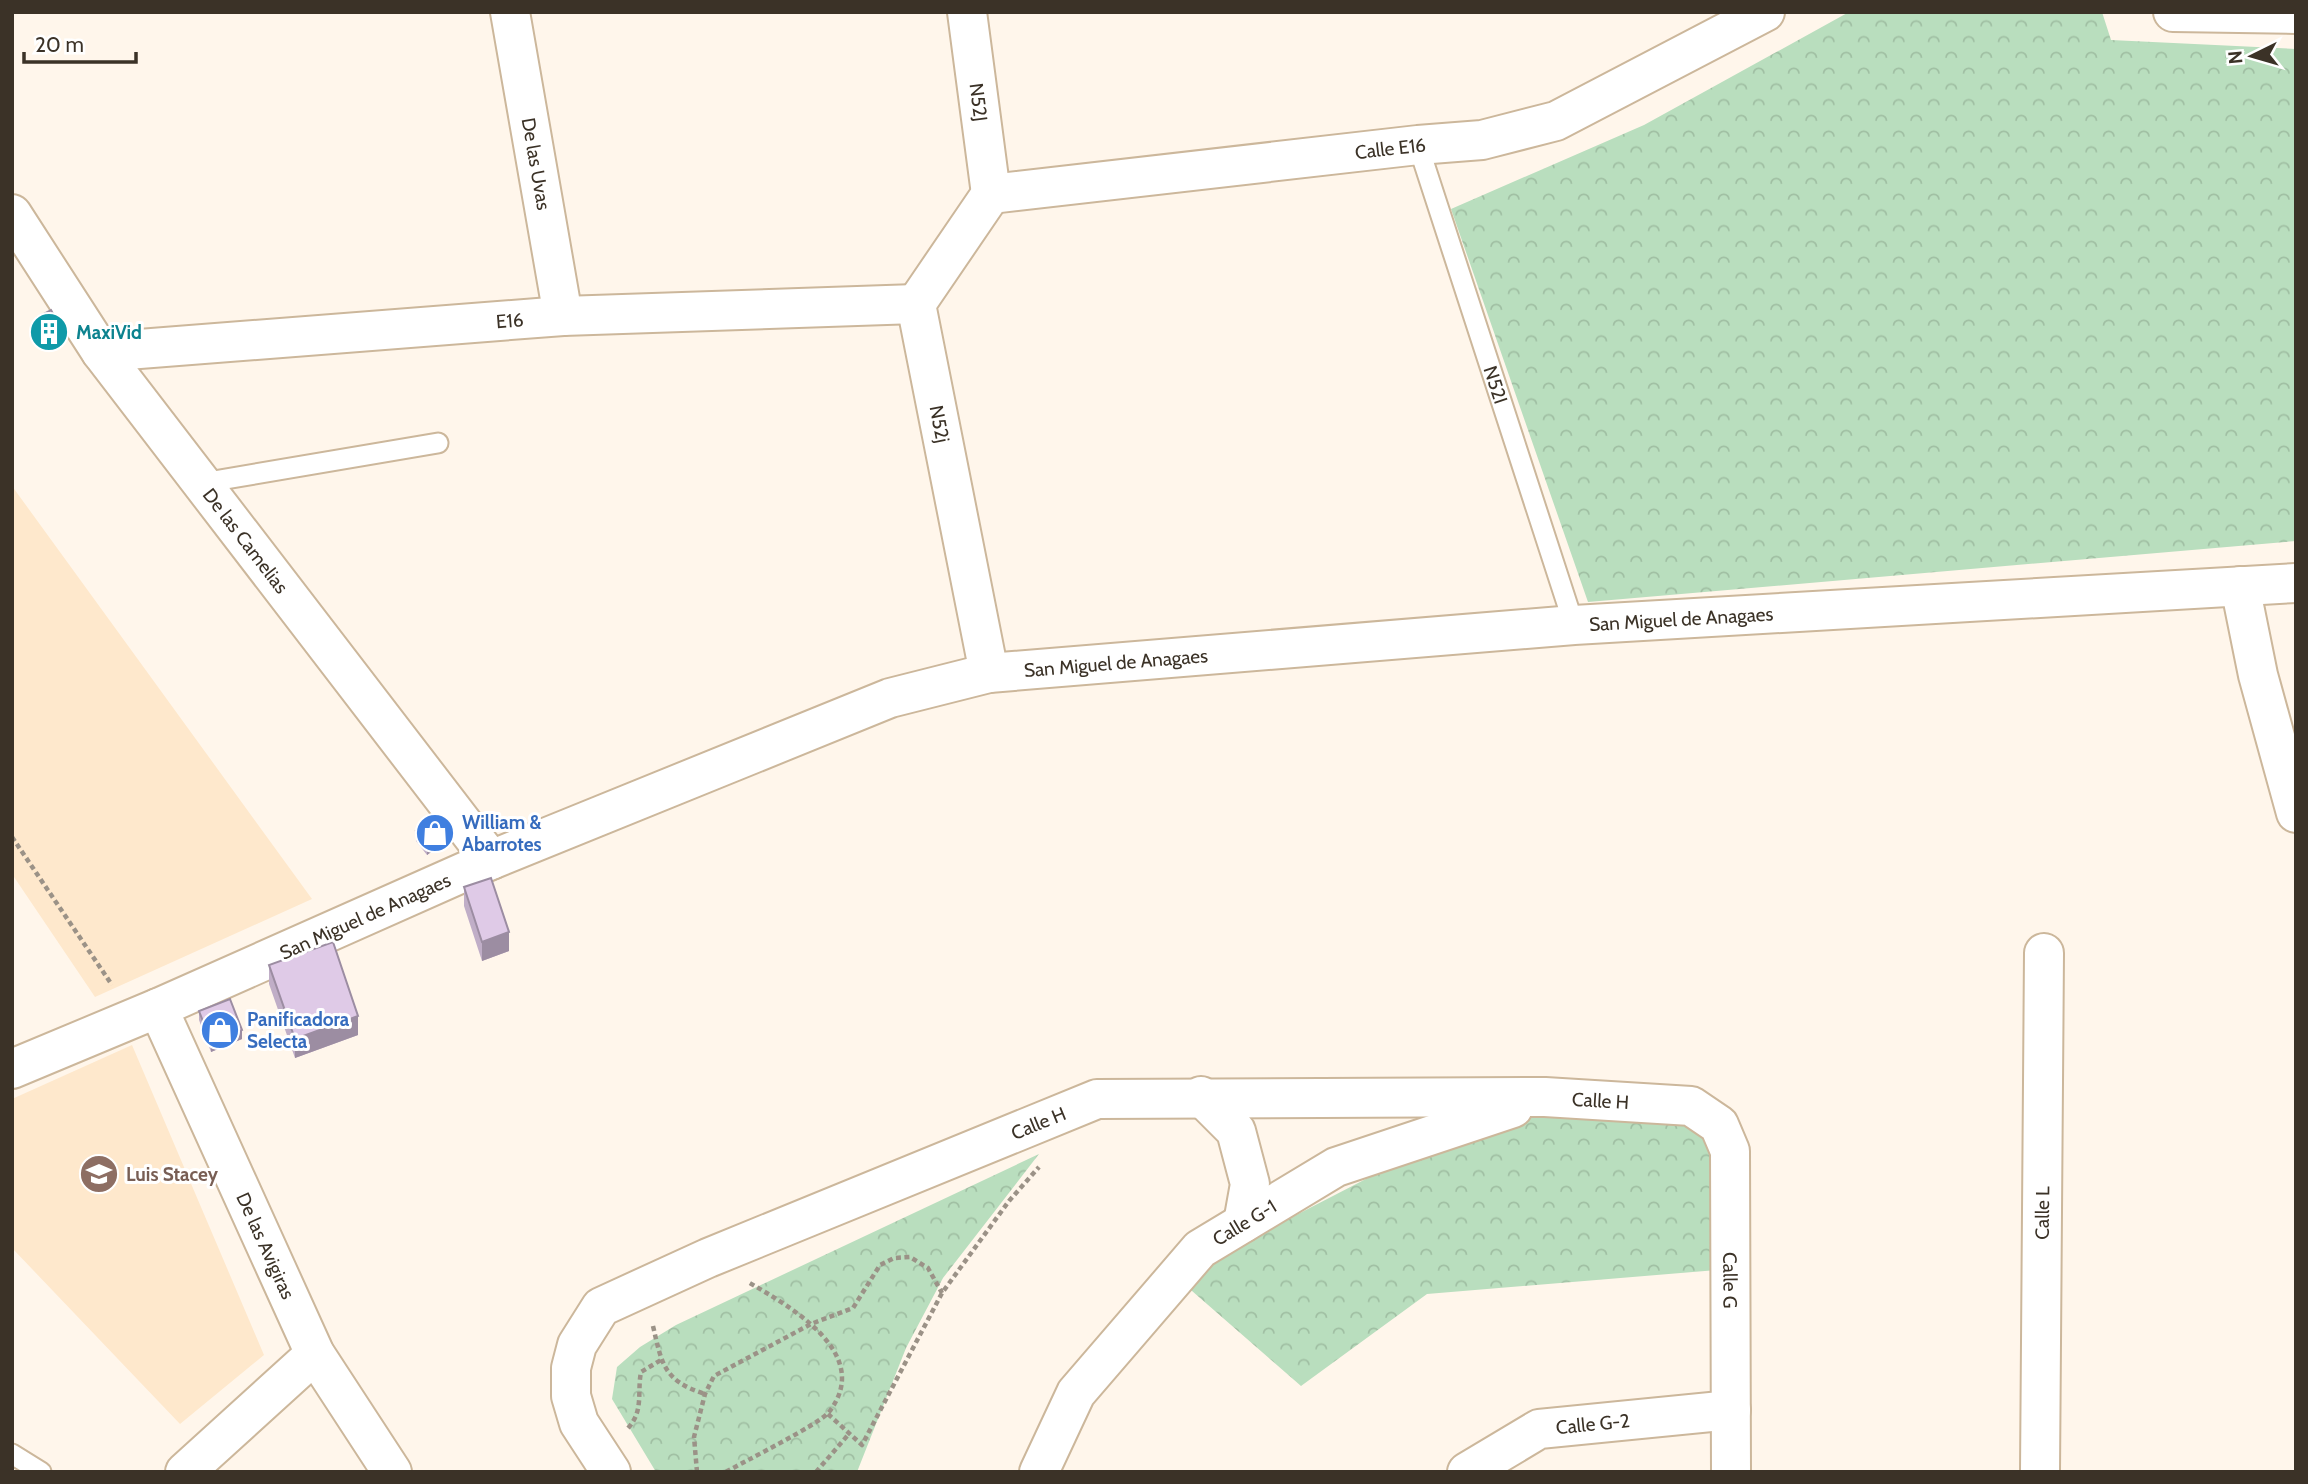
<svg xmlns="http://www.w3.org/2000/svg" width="2308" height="1484" font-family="Cabin,sans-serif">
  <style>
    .built { fill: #fee8cc }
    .park { fill: url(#park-crowns) }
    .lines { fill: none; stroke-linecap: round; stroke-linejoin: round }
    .service-casing { stroke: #ccb79b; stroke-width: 23 }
    .minor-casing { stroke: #ccb79b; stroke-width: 42 }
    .tertiary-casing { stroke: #ccb79b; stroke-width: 42 }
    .path { stroke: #9b9287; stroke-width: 4.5; stroke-dasharray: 5 3.5; stroke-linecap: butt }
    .service { stroke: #fff; stroke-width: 19 }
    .minor { stroke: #fff; stroke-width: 38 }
    .tertiary { stroke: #fff; stroke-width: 38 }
    .wall { fill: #c0aec7 }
    .shaded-wall { fill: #9c8da2 }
    .building { fill: #dfcae7; stroke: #9c8da2; stroke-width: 2 }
    .labels { text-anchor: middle; stroke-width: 6; stroke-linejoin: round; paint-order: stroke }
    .street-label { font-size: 19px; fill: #3b3227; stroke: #fff }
    .culture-label { font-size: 19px; font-weight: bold; fill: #0d838f; stroke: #fff; text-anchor: start }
    .shop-label { font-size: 19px; font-weight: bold; fill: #366cbe; stroke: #fff; text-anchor: start }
    .education-label { font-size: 19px; font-weight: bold; fill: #785e54; stroke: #fff; text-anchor: start }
  </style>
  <defs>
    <pattern id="park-crowns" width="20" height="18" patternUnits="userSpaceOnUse" patternTransform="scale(1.75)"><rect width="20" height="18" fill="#b9debe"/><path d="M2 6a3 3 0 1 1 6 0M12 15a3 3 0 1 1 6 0" fill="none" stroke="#a0bfa3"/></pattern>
  </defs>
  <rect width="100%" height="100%" fill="#fff6eb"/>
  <!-- built -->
  <path class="built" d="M12 486 312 899 95 997 12 874Z
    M132 1045 264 1355 180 1424 12 1248V1099Z"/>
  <!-- park -->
  <path class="park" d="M1849 12H2102L2111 40 2296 49V541L1588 602 1451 209 1644 125Z
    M1653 1083 1726 1146 1729 1269 1427 1294 1301 1386 1176 1277 1546 1086Z
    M1039 1154 943 1278 906 1348 857 1472H656L612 1399 617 1367 640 1347 676 1325Z"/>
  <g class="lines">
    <!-- service casing -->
    <g class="service-casing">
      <g id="service">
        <path id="s1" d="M1418 145 1574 625"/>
        <path d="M202 483 438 443"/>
        <path d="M12 1454 41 1472"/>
      </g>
    </g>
    <!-- minor casing -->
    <g class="minor-casing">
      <g id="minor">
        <path id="s2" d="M510 12 563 316"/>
        <path id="s3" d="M967 12 991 194"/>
        <path d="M2173 12 2296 14"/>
        <path id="s4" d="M991 194 1418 145 1482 140 1556 121 1765 12"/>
        <path id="s5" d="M101 352 563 316 916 304"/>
        <path d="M2240 586 2258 675 2296 813"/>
        <path d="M989 673 916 304 991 194"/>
        <path id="s6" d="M491 860 890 698 989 673 1574 625 2296 583"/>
        <path d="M12 1069 158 1008"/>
        <path d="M1201 1096 1236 1131 1250 1184 1243 1223"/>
        <path d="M185 1472 315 1354"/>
        <path id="s7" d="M611 1472 579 1423 571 1396V1368L577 1345 601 1307 708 1258 1097 1099 1545 1097 1691 1106 1719 1125 1730 1151 1731 1472"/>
        <path id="s8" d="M1039 1472 1076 1393 1200 1249 1336 1167 1513 1108"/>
        <path id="s9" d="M1467 1472 1539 1429 1731 1410"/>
        <path id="s10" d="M2040 1472 2044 953"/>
      </g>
    </g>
    <!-- tertiary casing -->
    <g class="tertiary-casing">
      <g id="tertiary">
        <path id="s11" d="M12 214 101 352 491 860 158 1008 315 1354 392 1472"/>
      </g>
    </g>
    <!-- path -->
    <path class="path" d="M12 837 112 985
      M653 1326C662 1365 664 1381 705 1394
      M828 1414 862 1445 942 1293 1009 1201 1039 1167
      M628 1428C644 1411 637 1392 641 1372L661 1360
      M697 1472 694 1437 705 1394 714 1376 811 1324 853 1308 880 1265 894 1258 910 1257 928 1268 942 1293
      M726 1472C743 1462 820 1424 829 1412 874 1354 791 1307 748 1282
      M816 1472 848 1435"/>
    <!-- service -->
    <use href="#service" class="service"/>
    <!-- minor -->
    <use href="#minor" class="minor"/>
    <!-- tertiary -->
    <use href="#tertiary" class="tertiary"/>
  </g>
  <!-- wall -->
  <path class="wall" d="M38 317 60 337 47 343 38 327Z
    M416 831 448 840 427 855 416 841Z
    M464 887 509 951 482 961 464 906Z
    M269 965 358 1035 295 1058 269 984Z
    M199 1011 242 1039 211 1052 199 1020Z"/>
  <!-- shaded-wall -->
  <path class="shaded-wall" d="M60 327V337L47 343V334Z
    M448 831V840L427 855V845Z
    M509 932V951L482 961V942Z
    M358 1016V1035L295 1058V1039Z
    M242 1030V1039L211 1052V1042Z"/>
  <!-- building -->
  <path class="building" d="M51 310 60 327 47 334 38 317Z
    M437 816 448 831 427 845 416 831Z
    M491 878 509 932 482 942 464 887Z
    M333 942 358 1016 295 1039 269 965Z
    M230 999 242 1030 211 1042 199 1011Z"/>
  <!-- icons -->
  <defs>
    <g id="building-disc" transform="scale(2.0125)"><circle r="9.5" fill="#0f9aa8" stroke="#fff"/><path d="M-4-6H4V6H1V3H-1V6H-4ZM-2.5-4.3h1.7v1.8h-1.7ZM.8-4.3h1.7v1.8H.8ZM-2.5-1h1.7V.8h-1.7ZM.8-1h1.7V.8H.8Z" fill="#fff"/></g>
    <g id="shop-disc" transform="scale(2.0125)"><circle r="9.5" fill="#3f7fe0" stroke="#fff"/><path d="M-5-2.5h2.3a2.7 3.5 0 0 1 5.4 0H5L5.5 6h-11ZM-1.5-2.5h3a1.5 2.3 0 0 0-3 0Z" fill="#fff"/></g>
    <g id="school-disc" transform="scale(2.0125)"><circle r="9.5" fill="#8d6e63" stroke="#fff"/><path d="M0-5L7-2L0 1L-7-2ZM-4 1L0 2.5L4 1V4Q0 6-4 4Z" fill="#fff"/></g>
  </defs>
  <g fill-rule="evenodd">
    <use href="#building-disc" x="49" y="332"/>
    <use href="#shop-disc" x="435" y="833"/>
    <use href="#shop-disc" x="220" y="1030"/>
    <use href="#school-disc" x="99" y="1174"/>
  </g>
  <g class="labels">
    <!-- street labels -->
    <g class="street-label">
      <text dy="7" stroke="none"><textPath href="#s3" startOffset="91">N52J</textPath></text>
      <text dy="7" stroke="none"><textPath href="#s4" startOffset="402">Calle E16</textPath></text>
      <text dy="7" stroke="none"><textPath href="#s2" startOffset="154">De las Uvas</textPath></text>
      <text dy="7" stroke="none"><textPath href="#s5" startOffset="410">E16</textPath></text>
      <text dy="7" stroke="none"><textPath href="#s1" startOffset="252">N52I</textPath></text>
      <text transform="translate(940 424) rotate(79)" y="7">N52j</text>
      <text dy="7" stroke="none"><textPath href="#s11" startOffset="402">De las Camelias</textPath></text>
      <text dy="7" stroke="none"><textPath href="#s6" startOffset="1227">San Miguel de Anagaes</textPath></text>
      <text dy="7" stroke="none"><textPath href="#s6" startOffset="660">San Miguel de Anagaes</textPath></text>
      <text transform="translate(365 916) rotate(-24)" y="7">San Miguel de Anagaes</text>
      <text dy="7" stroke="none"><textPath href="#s7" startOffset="1225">Calle H</textPath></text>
      <text dy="7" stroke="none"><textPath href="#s7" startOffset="658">Calle H</textPath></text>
      <text dy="7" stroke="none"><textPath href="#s10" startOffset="259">Calle L</textPath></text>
      <text dy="7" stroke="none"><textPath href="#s8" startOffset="329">Calle G-1</textPath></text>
      <text dy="7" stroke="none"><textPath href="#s11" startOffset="1430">De las Avigiras</textPath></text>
      <text dy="7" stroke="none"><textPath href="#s7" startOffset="1507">Calle G</textPath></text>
      <text dy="7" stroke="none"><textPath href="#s9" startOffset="138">Calle G-2</textPath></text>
    </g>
    <!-- culture labels -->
    <g class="culture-label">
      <text x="76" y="339">MaxiVid</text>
    </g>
    <!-- shop labels -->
    <g class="shop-label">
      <text x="462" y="829">William &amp;<tspan x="462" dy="22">Abarrotes</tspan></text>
      <text x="247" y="1026">Panificadora<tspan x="247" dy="22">Selecta</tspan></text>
    </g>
    <!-- education labels -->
    <g class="education-label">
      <text x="126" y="1181">Luis Stacey</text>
    </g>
  </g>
  <!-- border -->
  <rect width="2308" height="1484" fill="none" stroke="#3b3227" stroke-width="28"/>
  <!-- north arrow -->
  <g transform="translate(2252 56) rotate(265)" stroke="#ffffff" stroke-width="5" paint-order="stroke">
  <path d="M0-5L12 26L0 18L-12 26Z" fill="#3b3227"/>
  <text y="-10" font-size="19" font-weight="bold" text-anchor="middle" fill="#3b3227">N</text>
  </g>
  <!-- scale -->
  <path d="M24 52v10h112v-10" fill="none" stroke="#3b3227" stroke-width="3.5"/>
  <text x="35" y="52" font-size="21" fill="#3b3227" stroke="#ffffff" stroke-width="5" paint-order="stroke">20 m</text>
</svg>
